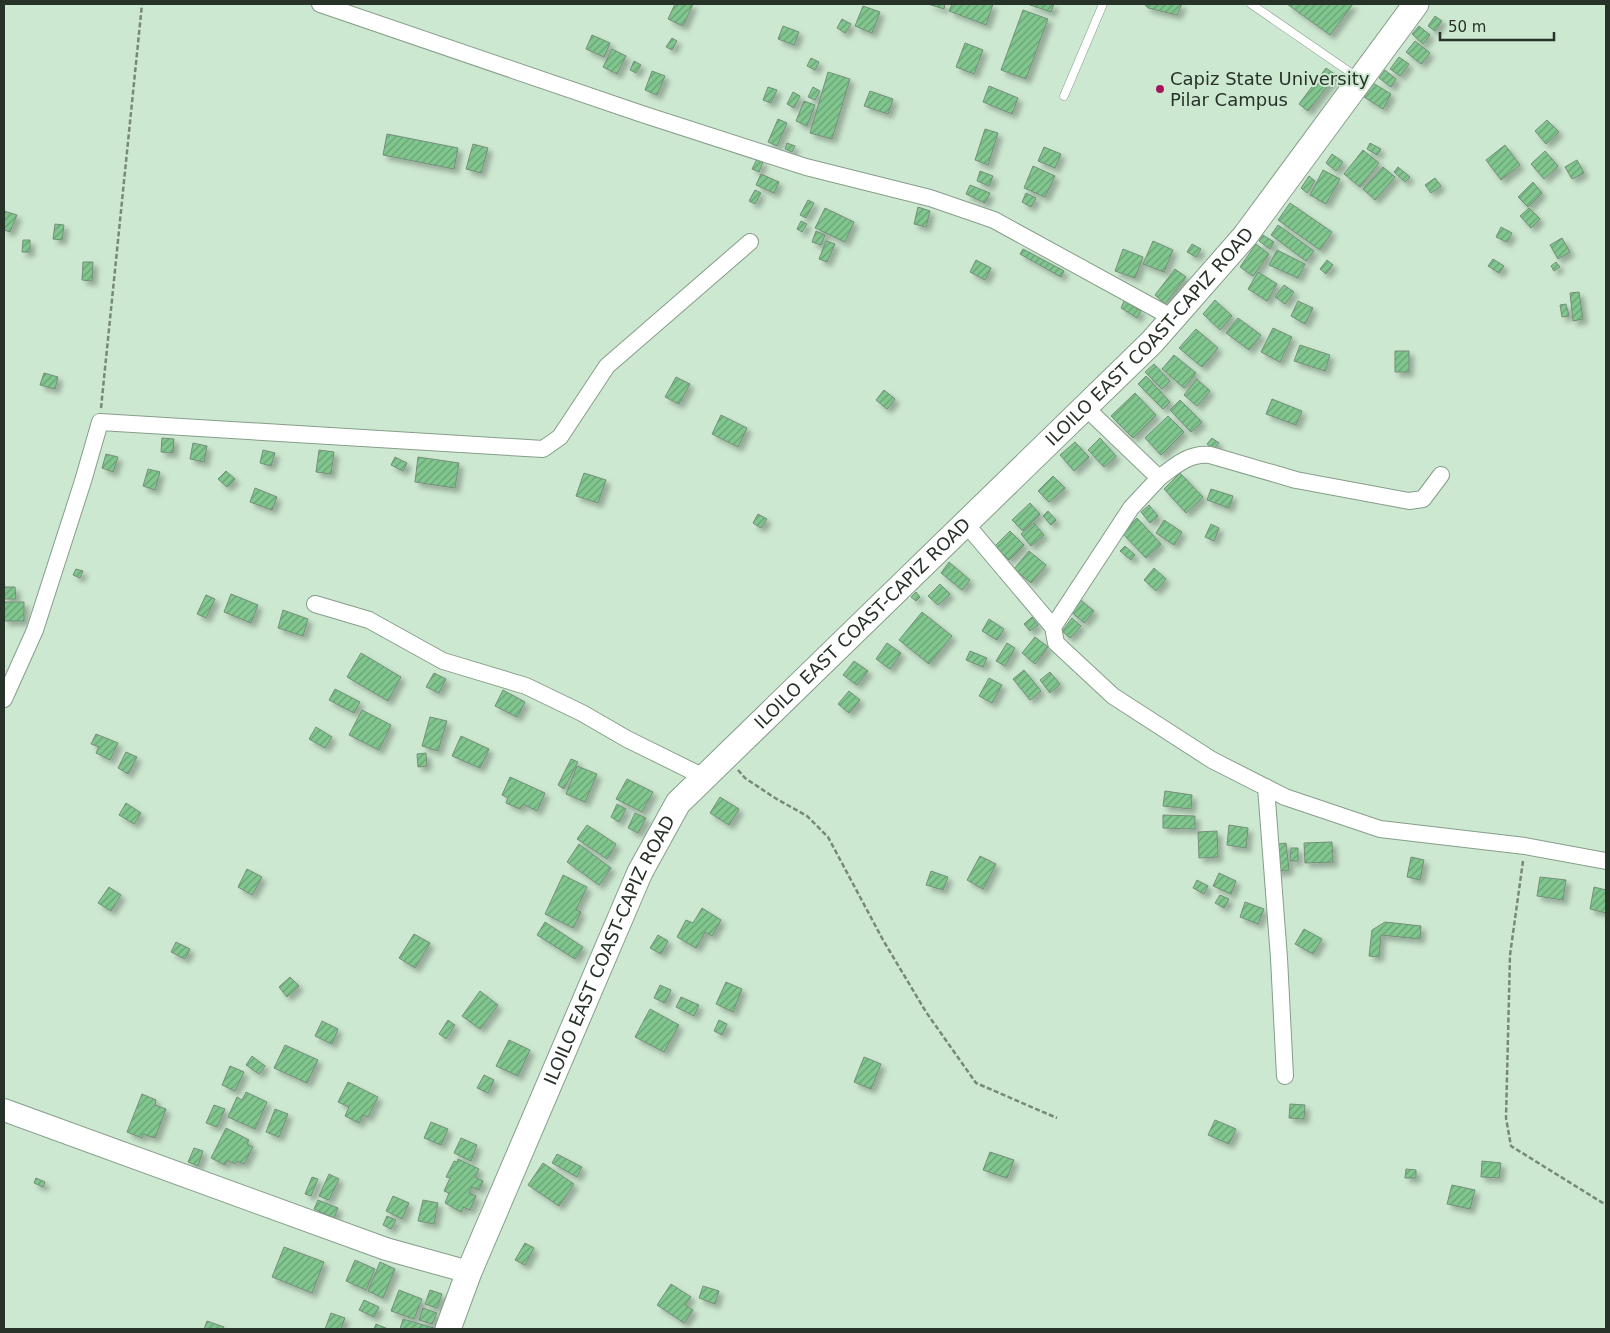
<svg xmlns="http://www.w3.org/2000/svg" width="1610" height="1333" font-family="'DejaVu Sans',sans-serif">
  <style>
    .building { fill: url(#building-hatch); stroke: #758e78; filter: url(#shadow) }
    .lines { fill: none; stroke-linecap: round; stroke-linejoin: round }
    .lane-casing { stroke: #859e89; stroke-width: 9 }
    .street-casing { stroke: #859e89; stroke-width: 18 }
    .secondary-casing { stroke: #859e89; stroke-width: 24 }
    .primary-casing { stroke: #859e89; stroke-width: 27 }
    .path { stroke: #77897a; stroke-width: 2.5; stroke-dasharray: 5 2.5; stroke-linecap: butt }
    .lane { stroke: #fff; stroke-width: 8 }
    .street { stroke: #fff; stroke-width: 16 }
    .secondary { stroke: #fff; stroke-width: 22 }
    .primary { stroke: #fff; stroke-width: 25 }
    .poi-dot { fill: #a41659; stroke: #cde8d1; stroke-width: 2 }
    .labels { text-anchor: middle; stroke-width: 4; stroke-linejoin: round; paint-order: stroke }
    .poi-label { font-size: 18px; fill: #273229; stroke: #cde8d1; text-anchor: start }
    .street-label { font-size: 18px; fill: #273229; stroke: #cde8d1 }
  </style>
  <defs>
    <pattern id="building-hatch" width="6" height="6" patternUnits="userSpaceOnUse" patternTransform="scale(1.25)"><rect width="6" height="6" fill="#80c68e"/><path d="M-1 1l2-2M0 6l6-6M5 7l2-2" fill="none" stroke="#69a174"/></pattern>
    <filter id="shadow"><feDropShadow dx="4.5" dy="4.5" stdDeviation="2.5" flood-color="#0004"/></filter>
  </defs>
  <rect width="100%" height="100%" fill="#cde8d1"/>
  <!-- building -->
  <path class="building" d="M675 4H693L683 26 668 19Z
    M928 4H945L944 9Z
    M952 4H993L986 25 949 11Z
    M1027 4H1054L1051 12Z
    M1144 4H1182L1177 15 1148 8Z
    M1287 4H1353L1330 35Z
    M863 6 880 12 872 33 855 26Z
    M1023 10 1048 19 1026 79 1001 70Z
    M1435 16 1442 21 1435 31 1428 26Z
    M842 19 851 24 845 33 837 28Z
    M783 26 799 32 794 45 778 39Z
    M1419 26 1430 35 1423 44 1412 34Z
    M592 35 610 43 604 57 586 49Z
    M672 38 677 41 672 50 666 47Z
    M1415 41 1430 53 1421 64 1406 52Z
    M965 43 983 50 974 74 956 67Z
    M612 49 626 56 617 74 603 67Z
    M1399 57 1409 64 1400 76 1390 69Z
    M811 58 819 62 815 70 807 66Z
    M634 61 641 65 636 73 630 70Z
    M1326 68 1336 75 1308 111 1299 104Z
    M1385 70 1396 79 1391 87 1379 78Z
    M652 71 665 76 657 95 645 90Z
    M828 72 850 79 832 139 810 133Z
    M1373 83 1391 94 1383 109 1364 97Z
    M989 86 1018 98 1012 114 983 102Z
    M768 87 777 90 771 103 763 100Z
    M813 87 820 91 815 100 808 97Z
    M870 91 893 99 888 114 864 106Z
    M793 92 800 96 794 108 787 104Z
    M804 101 815 105 807 126 796 121Z
    M778 119 787 123 777 146 768 142Z
    M1547 120 1559 132 1546 144 1535 131Z
    M985 129 998 133 988 165 975 160Z
    M387 134 458 148 454 169 383 155Z
    M787 143 795 146 792 152 785 149Z
    M1370 143 1381 149 1377 155 1367 149Z
    M473 144 488 148 481 173 466 169Z
    M1505 145 1520 165 1501 180 1486 160Z
    M1044 147 1061 154 1055 168 1038 161Z
    M1363 150 1379 163 1360 187 1344 174Z
    M1545 151 1558 166 1544 179 1531 164Z
    M1332 154 1343 162 1336 171 1326 163Z
    M757 159 763 162 759 172 752 169Z
    M1577 160 1584 173 1572 179 1565 167Z
    M1033 166 1055 176 1045 197 1024 188Z
    M1383 167 1395 177 1375 200 1363 189Z
    M1398 167 1410 177 1405 182 1394 172Z
    M1323 170 1340 179 1326 204 1310 195Z
    M980 171 993 176 989 186 977 181Z
    M761 174 779 182 774 193 756 185Z
    M1309 176 1315 181 1307 193 1301 188Z
    M1435 178 1441 186 1431 193 1425 185Z
    M1533 182 1542 193 1528 207 1518 197Z
    M970 185 990 193 985 203 966 194Z
    M755 190 761 193 755 204 749 201Z
    M1026 193 1036 198 1031 207 1022 202Z
    M808 200 814 203 806 218 800 215Z
    M1290 203 1332 232 1320 250 1278 220Z
    M918 207 930 211 926 227 914 224Z
    M825 208 854 222 845 242 815 228Z
    M1529 208 1540 219 1531 228 1520 216Z
    M4 211 17 215 10 232 4 230Z
    M801 221 807 224 802 232 797 229Z
    M55 224 64 225 62 240 53 239Z
    M1278 225 1314 251 1306 261 1271 235Z
    M1501 227 1512 233 1507 242 1496 237Z
    M816 231 825 235 821 245 812 242Z
    M1263 235 1274 242 1270 249 1259 241Z
    M1562 238 1570 252 1558 259 1550 245Z
    M23 240H30V252H22Z
    M826 241 835 244 827 262 819 259Z
    M1153 241 1173 250 1164 272 1143 264Z
    M1192 244 1201 249 1196 257 1187 252Z
    M1256 244 1269 254 1253 276 1240 267Z
    M1023 249 1064 271 1061 277 1020 254Z
    M1123 249 1143 257 1135 278 1115 271Z
    M1277 250 1305 264 1298 278 1269 265Z
    M1493 259 1504 266 1499 273 1488 266Z
    M976 260 991 268 985 280 970 272Z
    M1327 260 1333 265 1326 274 1320 269Z
    M83 262H93L92 281 82 280Z
    M1556 262 1560 267 1554 271 1551 266Z
    M1175 269 1186 277 1165 304 1155 295Z
    M1258 272 1277 284 1267 301 1248 289Z
    M1284 285 1294 292 1285 304 1275 297Z
    M1579 292 1583 319 1573 321 1570 293Z
    M1215 300 1232 316 1220 330 1203 314Z
    M1124 301 1141 311 1137 318 1121 308Z
    M1298 301 1313 308 1305 324 1291 316Z
    M1566 304 1569 316 1562 317 1560 305Z
    M1238 318 1261 335 1249 350 1226 333Z
    M1273 328 1292 337 1280 362 1261 352Z
    M1196 329 1218 348 1202 367 1179 348Z
    M1300 345 1330 355 1325 371 1294 361Z
    M1395 351H1409V372H1395Z
    M1174 355 1196 373 1184 388 1162 369Z
    M1154 364 1170 381 1162 389 1145 372Z
    M44 373 58 377 55 389 40 385Z
    M1146 376 1170 402 1163 409 1138 384Z
    M676 377 690 384 679 404 665 397Z
    M1197 379 1210 391 1197 406 1184 395Z
    M884 390 895 399 887 409 876 400Z
    M1135 393 1156 415 1133 438 1111 416Z
    M1272 399 1302 411 1296 425 1266 414Z
    M1180 400 1202 422 1191 432 1170 410Z
    M721 415 747 428 738 447 712 434Z
    M1168 416 1184 432 1161 455 1145 438Z
    M162 438 174 439 173 453 161 452Z
    M1100 438 1116 456 1104 467 1088 450Z
    M1212 438 1219 443 1214 449 1207 444Z
    M1075 442 1089 457 1074 471 1060 455Z
    M193 443 207 446 204 462 190 459Z
    M263 450 275 453 271 466 260 463Z
    M319 450 334 452 331 474 316 472Z
    M106 454 118 457 113 472 102 468Z
    M395 457 407 463 403 471 391 465Z
    M418 457 459 463 455 488 415 482Z
    M148 469 160 472 155 490 143 486Z
    M226 471 235 479 227 487 218 479Z
    M584 473 606 480 598 503 576 496Z
    M1180 473 1203 497 1186 513 1164 489Z
    M1053 476 1065 488 1049 502 1038 491Z
    M255 488 277 497 272 510 250 502Z
    M1211 489 1233 496 1229 508 1207 500Z
    M1030 503 1040 514 1023 531 1012 520Z
    M1149 505 1158 516 1150 523 1141 512Z
    M1048 511 1056 520 1051 525 1043 516Z
    M758 514 767 519 761 528 753 523Z
    M1137 518 1161 544 1146 558 1122 533Z
    M1164 520 1182 532 1174 545 1156 533Z
    M1034 523 1044 535 1031 546 1021 534Z
    M1211 524 1219 528 1214 541 1205 537Z
    M1010 531 1024 545 1009 560 995 546Z
    M1125 546 1135 555 1131 560 1120 551Z
    M1029 551 1046 565 1031 583 1014 569Z
    M949 562 970 580 962 590 941 573Z
    M1154 568 1166 579 1156 591 1144 580Z
    M76 569 83 571 80 578 73 575Z
    M940 584 950 594 938 605 928 596Z
    M4 587H15L16 599H4Z
    M916 592 920 597 916 601 911 597Z
    M231 594 258 605 251 623 224 612Z
    M206 595 215 599 206 618 197 614Z
    M1077 597 1094 611 1084 623 1067 608Z
    M4 602H24V621H4Z
    M283 610 308 619 303 636 278 628Z
    M922 612 952 636 929 664 899 640Z
    M1032 617 1038 625 1030 631 1024 624Z
    M1072 618 1081 626 1070 638 1062 631Z
    M989 619 1004 629 997 640 982 631Z
    M1035 637 1048 647 1035 664 1022 653Z
    M887 643 901 653 890 669 876 659Z
    M1007 643 1015 648 1005 666 996 661Z
    M970 651 987 658 983 667 966 660Z
    M361 653 401 677 388 701 347 677Z
    M854 661 868 671 857 685 843 675Z
    M1024 670 1041 691 1030 700 1013 679Z
    M1050 672 1060 684 1050 693 1040 680Z
    M434 673 446 679 439 693 426 687Z
    M989 678 1002 685 992 703 979 696Z
    M335 689 360 702 354 713 329 700Z
    M503 690 525 702 517 717 495 706Z
    M849 691 860 700 849 713 838 704Z
    M362 710 391 725 379 750 349 735Z
    M430 717 447 721 438 751 422 746Z
    M316 727 332 737 325 748 309 739Z
    M96 734 118 743 110 760 96 753 99 747 91 744Z
    M461 736 489 749 480 768 452 756Z
    M126 752 137 757 128 774 118 768Z
    M426 753 427 766 418 767 417 754Z
    M571 759 578 762 564 789 558 785Z
    M577 766 597 774 585 802 566 794Z
    M510 777 545 793 537 811 523 804 520 809 506 803 508 798 502 795Z
    M627 779 653 792 642 812 616 799Z
    M1165 791 1192 795 1191 809 1163 806Z
    M720 797 739 809 729 825 710 813Z
    M126 803 141 813 134 824 119 815Z
    M617 804 626 809 619 822 611 817Z
    M635 813 646 818 638 833 628 828Z
    M1163 815 1195 816V829L1163 828Z
    M587 825 616 844 607 859 577 839Z
    M1229 825 1248 828 1246 848 1227 845Z
    M1217 831 1218 857 1199 858 1198 832Z
    M1332 842 1333 862 1305 863 1304 843Z
    M1286 843 1289 870 1275 872 1272 845Z
    M579 844 611 868 599 885 567 862Z
    M1291 848H1298V861H1290Z
    M980 856 996 864 983 889 967 880Z
    M1411 857 1424 860 1420 880 1407 877Z
    M247 869 262 877 252 895 238 887Z
    M931 871 948 877 943 890 926 885Z
    M1219 873 1236 881 1231 894 1213 886Z
    M563 875 587 887 576 910 581 912 573 928 545 914Z
    M1540 877 1566 880 1563 900 1537 896Z
    M1197 880 1208 886 1204 894 1193 888Z
    M109 887 121 895 111 911 98 903Z
    M1594 887 1606 890V913L1590 909Z
    M1220 895 1229 899 1224 908 1215 903Z
    M1245 902 1264 909 1258 924 1240 917Z
    M702 908 721 920 712 936 705 932 696 948 677 937 686 920 693 923Z
    M545 922 583 947 575 959 537 935Z
    M1385 922 1421 926 1420 939 1381 935 1379 957 1369 956 1372 930Z
    M1304 929 1322 939 1313 954 1295 944Z
    M414 934 430 943 415 968 399 958Z
    M658 935 668 941 661 954 650 948Z
    M176 942 190 949 185 959 171 952Z
    M290 977 299 986 287 997 279 987Z
    M726 982 742 989 733 1012 716 1004Z
    M660 985 671 990 665 1003 654 998Z
    M480 991 498 1005 480 1029 462 1016Z
    M681 997 699 1005 694 1016 676 1007Z
    M650 1009 679 1025 664 1052 635 1037Z
    M448 1020 455 1025 446 1039 439 1034Z
    M719 1020 727 1024 722 1035 714 1031Z
    M322 1021 338 1029 332 1044 315 1036Z
    M509 1040 530 1050 518 1076 496 1066Z
    M285 1045 318 1060 307 1083 274 1068Z
    M252 1056 265 1066 259 1074 246 1065Z
    M864 1057 881 1064 871 1089 854 1082Z
    M230 1066 244 1072 235 1091 222 1085Z
    M484 1075 494 1080 488 1093 477 1088Z
    M348 1082 378 1097 368 1117 363 1115 359 1123 345 1116 349 1107 338 1102Z
    M246 1092 267 1102 255 1129 228 1117 237 1097 242 1100Z
    M142 1094 156 1100 155 1105 166 1109 155 1138 143 1134 142 1138 127 1132Z
    M1290 1104 1305 1105 1304 1119 1289 1118Z
    M214 1105 225 1109 217 1127 206 1123Z
    M275 1109 288 1114 279 1137 266 1132Z
    M1215 1120 1236 1129 1229 1144 1208 1135Z
    M431 1122 448 1129 441 1145 424 1138Z
    M226 1128 249 1140 247 1144 253 1147 244 1164 237 1161 235 1164 227 1160 225 1165 211 1158Z
    M461 1138 477 1145 471 1161 454 1153Z
    M194 1148 203 1151 198 1166 188 1162Z
    M990 1152 1014 1160 1007 1178 983 1170Z
    M557 1154 582 1167 577 1177 552 1163Z
    M458 1159 479 1169 475 1177 483 1181 479 1190 472 1187 469 1193 476 1196 470 1210 463 1207 461 1212 445 1203 449 1193 444 1191 450 1178 446 1177 454 1161 457 1162Z
    M1482 1161 1501 1163 1499 1178 1481 1177Z
    M543 1163 574 1184 559 1206 528 1185Z
    M1406 1169 1416 1170V1178H1405Z
    M329 1174 339 1179 329 1200 319 1196Z
    M312 1177 318 1179 311 1196 305 1194Z
    M36 1178 45 1182 43 1187 34 1183Z
    M1452 1185 1475 1190 1470 1209 1447 1204Z
    M393 1196 409 1203 402 1219 386 1211Z
    M318 1200 338 1208 334 1218 314 1209Z
    M423 1200 438 1203 434 1224 418 1221Z
    M387 1216 396 1220 391 1229 383 1225Z
    M525 1243 534 1248 525 1265 515 1260Z
    M284 1247 324 1262 312 1293 272 1277Z
    M355 1260 375 1269 366 1290 346 1281Z
    M380 1262 395 1269 383 1298 368 1291Z
    M671 1284 691 1297 685 1305 693 1310 684 1323 657 1305Z
    M703 1286 719 1291 715 1304 699 1298Z
    M399 1290 422 1299 414 1319 391 1311Z
    M430 1290 442 1294 437 1308 425 1304Z
    M364 1300 379 1307 374 1317 359 1310Z
    M423 1308 437 1313 432 1324 419 1320Z
    M331 1313 345 1318 341 1329H325Z
    M403 1319 434 1328V1329H400Z
    M207 1321 224 1327 223 1329H204Z
    M376 1324 388 1329H374Z"/>
  <g class="lines">
    <!-- lane casing -->
    <g class="lane-casing">
      <path id="lane" d="M1251 4 1357 77
        M1064 96 1103 4"/>
    </g>
    <!-- street casing -->
    <g class="street-casing">
      <path id="street" d="M320 4 642 114 806 167 930 198 994 220 1173 318
        M1086 408 1159 478 1131 508 1053 627 1056 643 1113 696 1212 760 1285 797 1380 829 1525 846 1606 861
        M1159 478C1175 466 1188 453 1210 455L1296 480 1409 501 1423 499 1441 475
        M966 524 1053 627
        M315 604 369 620 443 661 526 686 582 713 627 739 704 777
        M4 699 35 630 83 481 100 422 543 449 560 437 607 366 750 242
        M1266 787 1279 958 1285 1076"/>
    </g>
    <!-- secondary casing -->
    <g class="secondary-casing">
      <path id="secondary" d="M4 1110 386 1249 469 1272"/>
    </g>
    <!-- primary casing -->
    <g class="primary-casing">
      <g id="primary">
        <path id="s1" d="M448 1329 469 1272 640 872 678 803 1152 342 1245 236 1416 4"/>
      </g>
    </g>
    <!-- path -->
    <path class="path" d="M101 408 142 4
      M738 770 745 778 775 798 807 816 828 837 883 940 926 1012 976 1083 1057 1118
      M1523 861 1510 955 1506 1118 1511 1146 1606 1205"/>
    <!-- lane -->
    <use href="#lane" class="lane"/>
    <!-- street -->
    <use href="#street" class="street"/>
    <!-- secondary -->
    <use href="#secondary" class="secondary"/>
    <!-- primary -->
    <use href="#primary" class="primary"/>
  </g>
  <!-- markers -->
  <circle class="poi-dot" cx="1160" cy="89" r="5"/>
  <g class="labels">
    <!-- poi labels -->
    <g class="poi-label">
      <text x="1170" y="85">Capiz State University<tspan x="1170" dy="21">Pilar Campus</tspan></text>
    </g>
    <!-- street labels -->
    <g class="street-label">
      <text dy="6" stroke="none"><textPath href="#s1" startOffset="1238">ILOILO EAST COAST-CAPIZ ROAD</textPath></text>
      <text dy="6" stroke="none"><textPath href="#s1" startOffset="832">ILOILO EAST COAST-CAPIZ ROAD</textPath></text>
      <text dy="6" stroke="none"><textPath href="#s1" startOffset="412">ILOILO EAST COAST-CAPIZ ROAD</textPath></text>
    </g>
  </g>
  <!-- border -->
  <rect width="1610" height="1333" fill="none" stroke="#273229" stroke-width="10"/>
  <!-- scale -->
  <path d="M1440 32v8h114v-8" fill="none" stroke="#273229" stroke-width="2.5"/>
  <text x="1448" y="32" font-size="15" fill="#273229" stroke="#cde8d1" stroke-width="4" paint-order="stroke">50 m</text>
</svg>
